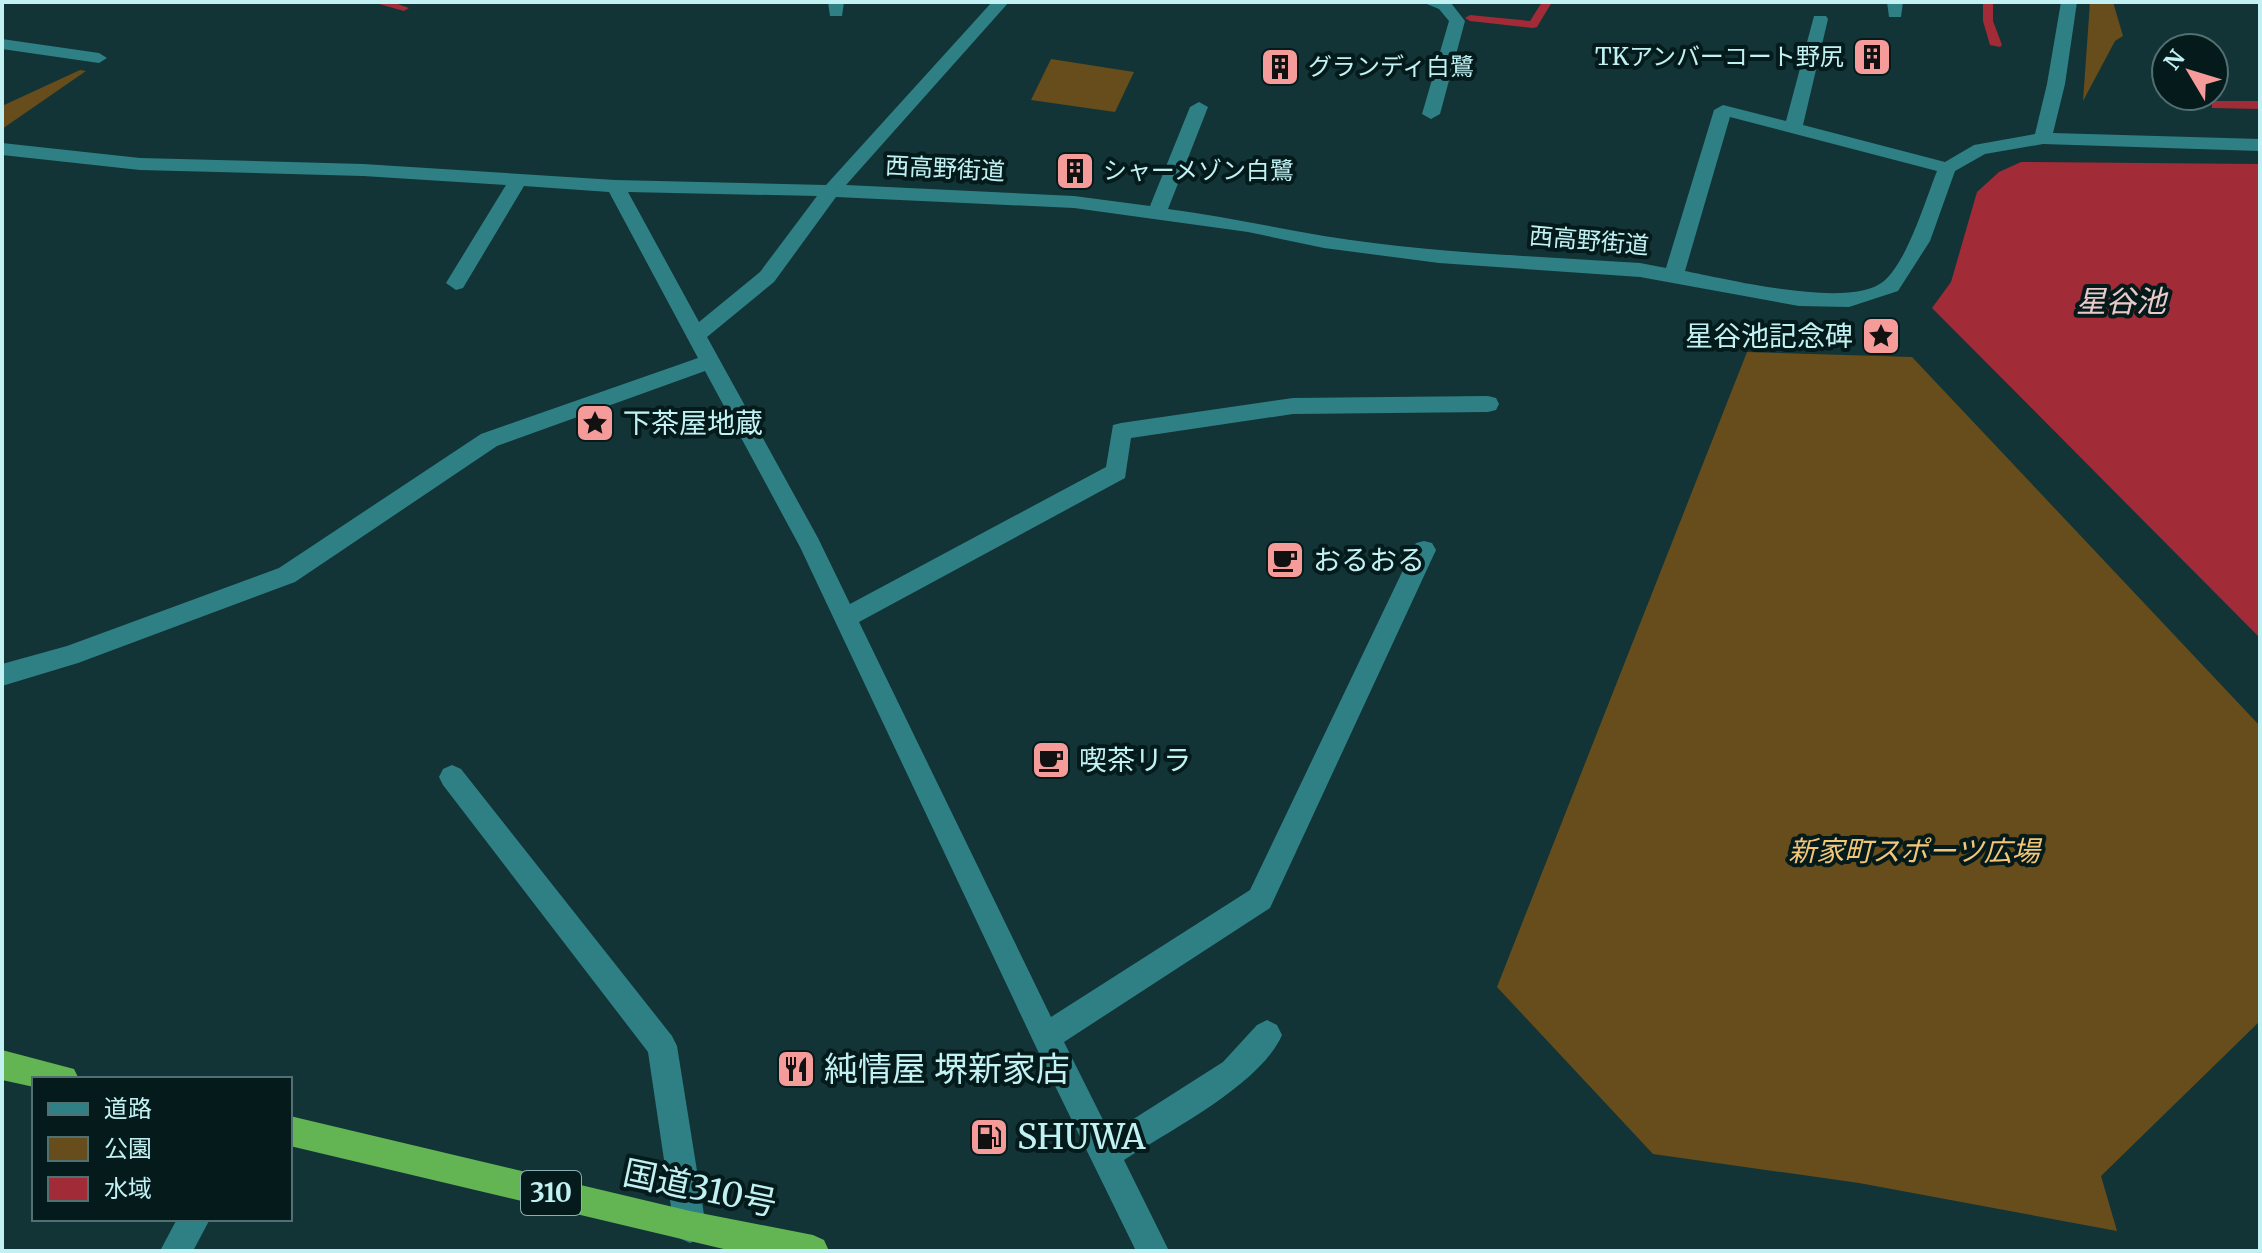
<svg xmlns="http://www.w3.org/2000/svg" width="2262" height="1253" font-family="Merriweather,'Noto Sans JP',serif">
  <style>
    .green { fill: #674d1b }
    .water { fill: #a12b36 }
    .lines { fill: none; stroke-linecap: round; stroke-linejoin: round }
    .stream { fill: #a12b36; fill-rule: evenodd }
    .minor { fill: #2f8085; fill-rule: evenodd }
    .highway { fill: #62b552; fill-rule: evenodd }
    .labels { text-anchor: middle; stroke-width: 8; stroke-linejoin: round; paint-order: stroke }
    .far-poi-label { font-size: 24px; fill: #c2f1f3; stroke: #041a1b; text-anchor: start }
    .far-street-label { font-size: 24px; fill: #c2f1f3; stroke: #041a1b }
    .shield { fill: #041a1b; stroke: #89b0b2; stroke-width: 2 }
    .shield-label { font-size: 26px; font-weight: bold; fill: #c2f1f3 }
    .poi-label { font-size: 28px; fill: #c2f1f3; stroke: #041a1b; text-anchor: start }
    .park-label { font-size: 28px; font-style: italic; fill: #f3c677; stroke: #041a1b }
    .water-label { font-size: 30px; font-style: italic; fill: #ebcbc9; stroke: #041a1b }
    .near-poi-label { font-size: 34px; fill: #c2f1f3; stroke: #041a1b; text-anchor: start }
    .near-street-label { font-size: 34px; fill: #c2f1f3; stroke: #041a1b }
  </style>
  <rect width="100%" height="100%" fill="#123436"/>
  <!-- green -->
  <path class="green" d="M2090 2H2113L2123 36 2115 41 2083 101Z
    M1051 59 1134 72 1115 112 1031 100Z
    M80 70 86 71 2 129V106Z
    M1747 352 1912 357 2260 726V1021L2101 1176 2117 1231 1859 1183 1653 1154 1497 987Z"/>
  <!-- water -->
  <path class="water" d="M2021 162 2260 164V638L1932 308 1951 282 1977 192 1999 172Z"/>
  <g class="lines">
    <!-- stream -->
    <path class="stream" d="M372 2H392L409 8 404 11Z
      M1542 2H1552L1537 27 1533 28 1470 21 1465 18 1470 15 1530 21Z
      M1983 2H1993V21L2002 45 2000 47 1990 45 1983 21Z
      M2216 101H2260V109L2212 108V102Z"/>
    <!-- minor -->
    <path class="minor" d="M828 2H844L842 16H830Z
      M992 2H1009L846 185 1074 196 1150 206 1190 107 1199 102 1208 107 1168 209C1220 216 1272 227 1324 236 1428 253 1535 256 1640 263L1666 268 1714 110 1723 105 1786 121 1814 16H1826L1828 19 1803 125 1945 162 1974 145 2035 134 2047 84 2061 2H2077L2065 84 2053 133 2260 139V151L2043 144 1985 154 1955 171 1930 241 1898 291 1849 307 1799 306 1640 277 1439 263 1324 248 1248 232 1074 208 836 197 774 282 707 337 818 538 850 604 1106 467 1113 425 1121 423 1293 398 1488 396 1496 398 1499 404 1496 410 1488 412 1293 414 1131 438 1125 478 859 622 1051 1017 1250 890 1416 543 1424 541 1432 543 1436 550 1270 908 1064 1042 1110 1134 1223 1062 1257 1025 1267 1020 1277 1025 1282 1035C1261 1084 1169 1131 1124 1160L1169 1251H1136L1036 1047 800 547 705 371 497 446 295 582 78 663 2 686V664L67 646 279 568 481 434 698 358 609 192 524 186 463 288 456 290 446 283 506 185 363 176 140 170 2 155V143L140 158 363 164 615 180 826 185ZM1730 117 1937 171C1925 201 1908 260 1884 281 1850 310 1727 279 1685 271ZM628 192 817 196 760 272 699 322Z
      M1422 2 1451 3 1465 21 1440 114 1431 119 1422 114 1449 21 1439 9Z
      M1887 2H1903L1901 17H1889Z
      M2 39 99 53 107 58 99 63 2 49Z
      M452 765 461 769 672 1036 677 1046 706 1227 701 1238 690 1243 679 1238 674 1227 648 1052 443 785 439 777 443 769Z
      M177 1219H210L193 1251H160Z"/>
    <!-- highway -->
    <path class="highway" d="M2 1050 74 1069 79 1079H34V1087L2 1080Z
      M290 1116 690 1211 813 1235 824 1240 829 1251H732L290 1146Z"/>
  </g>
  <!-- icons -->
  <defs>
    <g id="building-square" transform="scale(2)"><rect x="-9" y="-9" width="18" height="18" rx="4" fill="#f59b9a" stroke="#041a1b"/><path d="M-4-6H4V6H1V3H-1V6H-4ZM-2.5-4.3h1.7v1.8h-1.7ZM.8-4.3h1.7v1.8H.8ZM-2.5-1h1.7V.8h-1.7ZM.8-1h1.7V.8H.8Z" fill="#111"/></g>
    <g id="sight-square" transform="scale(2)"><rect x="-9" y="-9" width="18" height="18" rx="4" fill="#f59b9a" stroke="#041a1b"/><path d="M0-6L1.8-2.2L6-1.7L2.9 1.2L3.7 5.4L0 3.3L-3.7 5.4L-2.9 1.2L-6-1.7L-1.8-2.2Z" fill="#111"/></g>
    <g id="cafe-square" transform="scale(2)"><rect x="-9" y="-9" width="18" height="18" rx="4" fill="#f59b9a" stroke="#041a1b"/><path d="M-5.5-4.5H6V0H3Q3 3.5 0 3.5H-2.5Q-5.5 3.5-5.5 0ZM3-3.2v2h1.7v-2ZM-6 4.5H4V6H-6Z" fill="#111"/></g>
    <g id="restaurant-square" transform="scale(2)"><rect x="-9" y="-9" width="18" height="18" rx="4" fill="#f59b9a" stroke="#041a1b"/><path d="M-5-6h1v4h1v-4h1v4h1v-4h1v5L-1.5 .5V6h-2V.5L-5-1ZM5-6V6H3V1.5H1.5Q1.5-4 5-6Z" fill="#111"/></g>
    <g id="fuel-square" transform="scale(2)"><rect x="-9" y="-9" width="18" height="18" rx="4" fill="#f59b9a" stroke="#041a1b"/><path d="M-5.5-6h7V0h2V4h1.3V-2.5L3-4.5l.8-.8L6-3V5H2.5V1h-1V6h-7ZM-4.2-4.7v3.2H.2V-4.7Z" fill="#111"/></g>
  </defs>
  <g fill-rule="evenodd">
    <use href="#building-square" x="1872" y="57"/>
    <use href="#building-square" x="1280" y="67"/>
    <use href="#building-square" x="1075" y="171"/>
    <use href="#sight-square" x="1881" y="336"/>
    <use href="#sight-square" x="595" y="423"/>
    <use href="#cafe-square" x="1285" y="560"/>
    <use href="#cafe-square" x="1051" y="760"/>
    <use href="#restaurant-square" x="796" y="1069"/>
    <use href="#fuel-square" x="989" y="1137"/>
  </g>
  <g class="labels">
    <!-- far-poi labels -->
    <g class="far-poi-label">
      <text x="1844" y="65" text-anchor="end">TKアンバーコート野尻</text>
      <text x="1308" y="75">グランディ白鷺</text>
      <text x="1103" y="179">シャーメゾン白鷺</text>
    </g>
    <!-- far-street labels -->
    <g class="far-street-label">
      <text transform="translate(945 169) rotate(3)" y="8">西高野街道</text>
      <text transform="translate(1589 241) rotate(5)" y="8">西高野街道</text>
    </g>
    <!-- shield labels -->
    <rect class="shield" x="521" y="1171" width="60" height="44" rx="6"/>
    <g class="shield-label">
      <text x="551" y="1202">310</text>
    </g>
    <!-- poi labels -->
    <g class="poi-label">
      <text x="1853" y="346" text-anchor="end">星谷池記念碑</text>
      <text x="623" y="433">下茶屋地蔵</text>
      <text x="1313" y="570">おるおる</text>
      <text x="1079" y="770">喫茶リラ</text>
    </g>
    <!-- park labels -->
    <g class="park-label">
      <text x="1914" y="861">新家町スポーツ広場</text>
    </g>
    <!-- water labels -->
    <g class="water-label">
      <text x="2121" y="312">星谷池</text>
    </g>
    <!-- near-poi labels -->
    <g class="near-poi-label">
      <text x="824" y="1081">純情屋 堺新家店</text>
      <text x="1017" y="1149">SHUWA</text>
    </g>
    <!-- near-street labels -->
    <g class="near-street-label">
      <text transform="translate(700 1188) rotate(12)" y="12">国道310号</text>
    </g>
  </g>
  <!-- border -->
  <rect width="2262" height="1253" fill="none" stroke="#c2f1f3" stroke-width="8"/>
  <!-- legend -->
  <rect x="32" y="1077" width="260" height="144" fill="#041a1b" stroke="#507071" stroke-width="2"/>
  <rect x="48" y="1103" width="40" height="12" fill="#2f8085" stroke="#507071" stroke-width="2"/>
  <text x="104" y="1117" font-size="24" fill="#c2f1f3">道路</text>
  <rect x="48" y="1137" width="40" height="24" fill="#674d1b" stroke="#507071" stroke-width="2"/>
  <text x="104" y="1157" font-size="24" fill="#c2f1f3">公園</text>
  <rect x="48" y="1177" width="40" height="24" fill="#a12b36" stroke="#507071" stroke-width="2"/>
  <text x="104" y="1197" font-size="24" fill="#c2f1f3">水域</text>
  <!-- north arrow -->
  <g transform="translate(2190 72) rotate(308)"><circle r="38" fill="#041a1b" stroke="#507071" stroke-width="2"/>
  <path d="M0-6L14 30L0 20L-14 30Z" fill="#f59b9a"/>
  <text y="-12" font-size="22" font-weight="bold" text-anchor="middle" fill="#c2f1f3">N</text>
  </g>
</svg>
